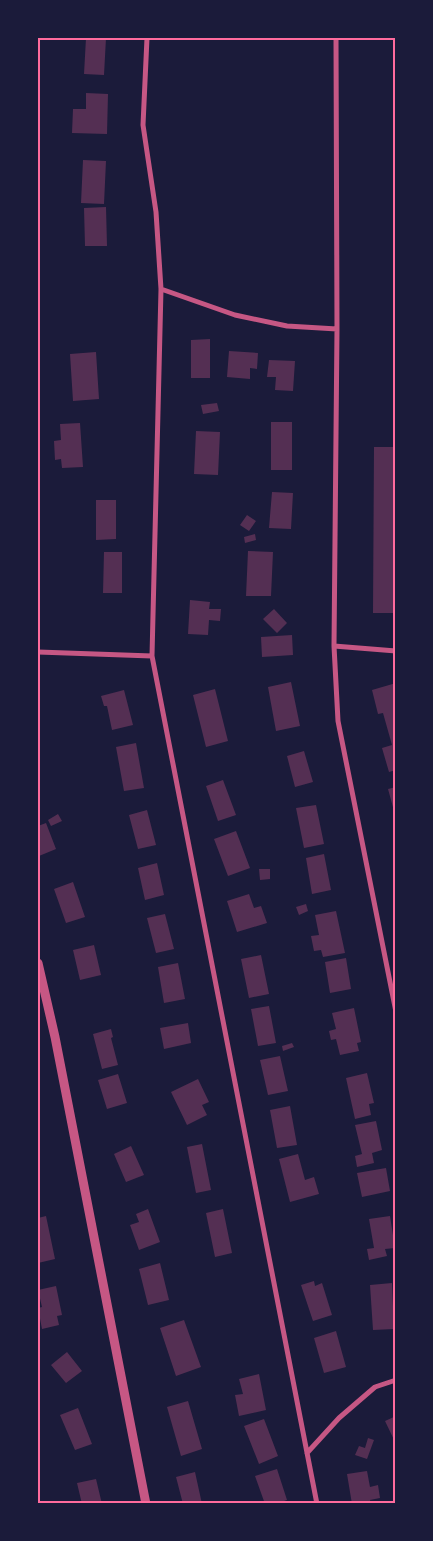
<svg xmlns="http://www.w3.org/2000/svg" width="433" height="1541" font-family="Karla,sans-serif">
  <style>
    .building { fill: #542f53 }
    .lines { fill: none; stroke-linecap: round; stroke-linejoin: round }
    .minor { stroke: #c65784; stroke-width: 5 }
    .tertiary { stroke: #c65784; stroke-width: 9 }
    .neatline { fill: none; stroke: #ff6b9d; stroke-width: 2 }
  </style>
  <rect width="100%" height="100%" fill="#1b1b3a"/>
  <!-- building -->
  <path class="building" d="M86 38H106L104 75 84 74Z
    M86 93 108 94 107 134 72 133 73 109H86Z
    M83 160 106 161 104 204 81 203Z
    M106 207 107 246H85L84 208Z
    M210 339V378H191V340Z
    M229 351 258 353 257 369 250 368V379L227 377Z
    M96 352 99 399 73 401 70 354Z
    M269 360 295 361 293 391 275 390 276 377H267Z
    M217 403 219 411 203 414 201 405Z
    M271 422H292V470H271Z
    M80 423 83 467 62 468 61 459 55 460 54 441 61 440 60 424Z
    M196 431 220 432 218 475 194 474Z
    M374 447H396V613H373Z
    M272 492 293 493 291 529 269 528Z
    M96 500H116V539L96 540Z
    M247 515 256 521 249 531 240 525Z
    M255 534 256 540 245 543 244 537Z
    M248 551 273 552 271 596H246Z
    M104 552H122V593H103Z
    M190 600 210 602 209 609H221L220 621 209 620 208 635 188 634Z
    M274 609 287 623 277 633 263 619Z
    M292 635 293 655 262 657 261 637Z
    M291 682 300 726 276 731 268 687Z
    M396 683V770L389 772 382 748 392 745 383 713 378 714 372 690Z
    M215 689 228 741 206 747 193 695Z
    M124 690 133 725 112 730 107 706H104L101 696Z
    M136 743 144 788 124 791 116 747Z
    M304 751 313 782 295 787 287 756Z
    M223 780 236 815 218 821 206 786Z
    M396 787V811H394L388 789Z
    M316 805 324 844 304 848 296 808Z
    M147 810 156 845 138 849 129 815Z
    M58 814 62 821 51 826 48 820Z
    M46 823 56 849 39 856 38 826Z
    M236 831 250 868 228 876 214 839Z
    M324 854 331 890 312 894 306 858Z
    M157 863 164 895 145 900 138 868Z
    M259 869H270V879L260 880Z
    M73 882 85 917 66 923 54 889Z
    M249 894 254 908 261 906 267 923 237 932 227 901Z
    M306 904 308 911 299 915 296 907Z
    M336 911 345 953 323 957 321 950 314 951 311 936 319 935 315 915Z
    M165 914 174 949 156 953 147 918Z
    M94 945 101 975 80 980 73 950Z
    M261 955 269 994 249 998 241 959Z
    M346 958 351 989 330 993 325 962Z
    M178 963 185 999 164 1003 158 967Z
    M269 1006 276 1043 258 1046 251 1009Z
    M354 1008 361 1042 357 1043 359 1051 340 1055 336 1039 331 1040 329 1031 336 1029 332 1013Z
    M188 1023 191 1043 164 1049 160 1028Z
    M111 1029 113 1037 111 1038 118 1065 102 1069 93 1034Z
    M292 1043 294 1047 283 1051 282 1046Z
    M280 1056 288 1091 268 1095 260 1060Z
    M367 1073 374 1103 369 1104 371 1115 355 1119 346 1078Z
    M118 1074 127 1103 107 1109 98 1080Z
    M198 1079 209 1102 202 1105 207 1115 187 1125 171 1092Z
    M290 1106 297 1145 277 1148 270 1110Z
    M376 1121 382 1150 372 1153 374 1163 357 1167 355 1156 362 1154 355 1125Z
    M202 1144 211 1190 196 1193 187 1147Z
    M131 1146 144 1175 126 1182 114 1154Z
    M298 1154 305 1180 314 1177 319 1194 290 1202 279 1159Z
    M386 1168 390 1191 362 1197 357 1173Z
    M148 1209 160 1242 139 1250 130 1225 139 1222 136 1214Z
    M223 1209 232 1253 215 1257 206 1213Z
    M46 1216 55 1259 38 1263V1218Z
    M390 1216 395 1248 385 1249 387 1256 369 1260 367 1249 374 1248 369 1219Z
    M160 1263 169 1300 148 1305 139 1269Z
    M314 1281 315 1286 322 1283 332 1315 313 1321 301 1285Z
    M392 1283 394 1329 373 1330 370 1285Z
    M56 1286 62 1315 57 1316 59 1325 42 1329 38 1308 42 1307 38 1290Z
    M184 1320 201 1367 176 1376 160 1328Z
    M336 1331 346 1367 324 1373 314 1338Z
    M67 1352 82 1371 66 1383 51 1365Z
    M259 1374 266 1410 239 1416 235 1395 243 1394 239 1379Z
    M188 1401 202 1449 181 1456 167 1407Z
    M78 1408 92 1444 75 1450 60 1415Z
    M396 1416V1444L385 1421Z
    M264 1419 278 1456 259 1464 244 1426Z
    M368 1438 374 1440 367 1459 355 1455 359 1446 365 1448Z
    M277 1469 287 1500 284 1501 285 1504H265L255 1476Z
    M367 1471 370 1487 378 1485 380 1498 370 1500 371 1504H352L347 1474Z
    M195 1472 202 1504H183L176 1477Z
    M96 1479 102 1504H82L77 1483Z"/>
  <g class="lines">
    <!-- minor -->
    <path class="minor" d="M147 38 143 125 156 212 161 289 152 656 317 1504
      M336 38 337 329 334 646 338 721 396 1012
      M161 289 235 315 287 326 337 329
      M334 646 396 651
      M38 652 152 656
      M307 1453 339 1418 375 1387 396 1380"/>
    <!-- tertiary -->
    <path class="tertiary" d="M38 963 55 1037 146 1504"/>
  </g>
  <!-- border -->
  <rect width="433" height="1541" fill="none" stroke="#1b1b3a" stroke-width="78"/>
  <rect x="39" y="39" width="355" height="1463" class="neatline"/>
</svg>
